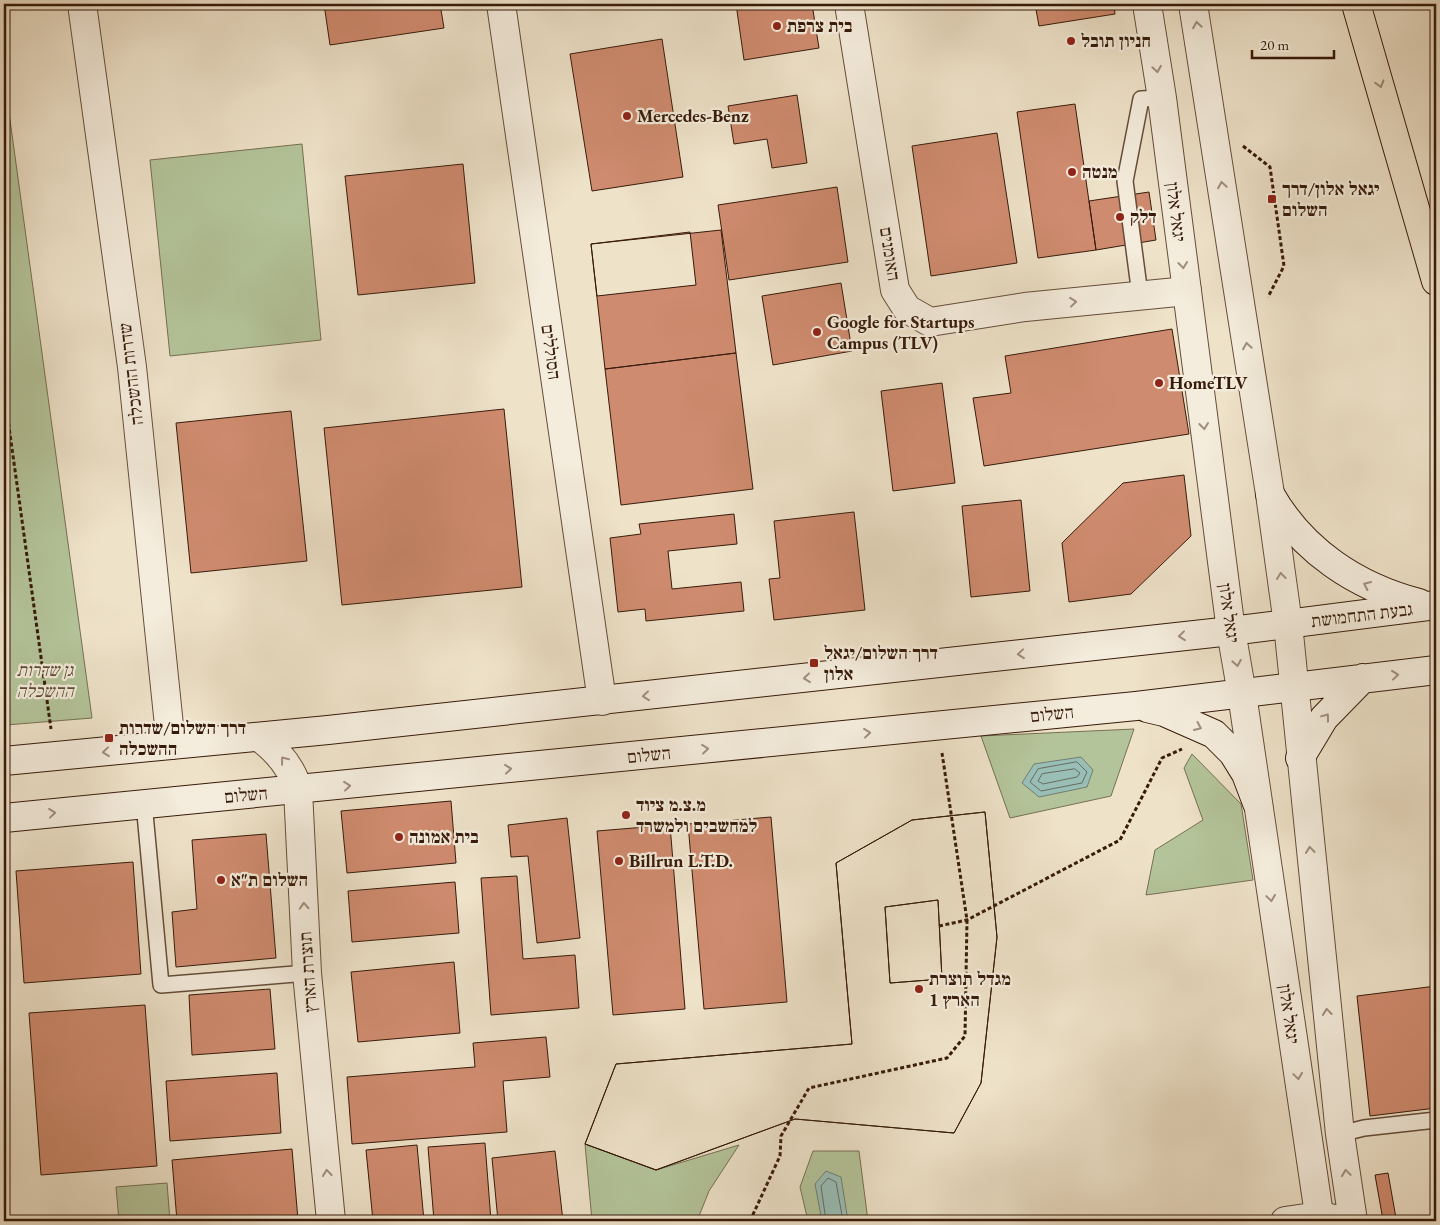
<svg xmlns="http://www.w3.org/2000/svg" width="1440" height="1225" font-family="'EB Garamond','Frank Ruhl Libre',serif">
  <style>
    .green { fill: #b4c49a; stroke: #767052 }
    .water { fill: #99beb6; stroke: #727d71 }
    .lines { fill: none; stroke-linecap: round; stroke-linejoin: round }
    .shore { stroke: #686c60; stroke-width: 1 }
    .building { fill: #cf8b6f; stroke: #371b0a; fill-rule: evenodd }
    .service-casing { stroke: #654d3a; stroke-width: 18 }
    .minor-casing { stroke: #654d3a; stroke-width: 30 }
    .tertiary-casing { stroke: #654d3a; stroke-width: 30 }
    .secondary-casing { stroke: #371b0a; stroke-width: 30 }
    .motorway-casing { stroke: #371b0a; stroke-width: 30 }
    .path { stroke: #371b0a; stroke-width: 3; stroke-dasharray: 4 2.5; stroke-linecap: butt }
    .service { stroke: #f4ecdc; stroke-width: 15 }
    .minor { stroke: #f4ecdc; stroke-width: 28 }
    .tertiary { stroke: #f4ecdc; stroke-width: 28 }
    .secondary { stroke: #f4ecdc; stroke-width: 28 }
    .motorway { stroke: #eee2c9; stroke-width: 28 }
    .oneway { stroke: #9f8e7e }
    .oneway2 { stroke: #9c8873 }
    .poi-dot { fill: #8f2418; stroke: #f4ecdc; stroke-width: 2 }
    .labels { text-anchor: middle; stroke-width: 4.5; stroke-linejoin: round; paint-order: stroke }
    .poi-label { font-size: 18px; font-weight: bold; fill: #371b0a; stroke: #f4ecdc; text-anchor: start }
    .street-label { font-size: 18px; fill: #371b0a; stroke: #f4ecdc }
    .park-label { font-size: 18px; font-style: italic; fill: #5c4e35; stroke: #f4ecdc }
  </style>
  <rect width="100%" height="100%" fill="#eee2c9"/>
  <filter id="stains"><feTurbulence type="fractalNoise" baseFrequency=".004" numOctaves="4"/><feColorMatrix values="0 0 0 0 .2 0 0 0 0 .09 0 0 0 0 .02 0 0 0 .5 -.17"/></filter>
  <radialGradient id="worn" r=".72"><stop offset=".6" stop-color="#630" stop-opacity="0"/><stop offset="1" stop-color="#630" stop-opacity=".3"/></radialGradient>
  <!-- green -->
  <path class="green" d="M4 76 92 718 6 725 4 706Z
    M302 144 321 340 170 356 150 160Z
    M1134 729 1111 796 1010 818 981 736Z
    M1192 754 1241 804 1253 880 1146 895 1155 850 1203 820 1184 768Z
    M585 1144 656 1170 739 1145 709 1191 697 1221H592Z
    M813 1151H859L868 1221H808L800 1187Z
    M167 1183 170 1221H119L116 1187Z"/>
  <!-- water -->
  <path class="water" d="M1081 757 1093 770 1087 787 1039 797 1022 783 1034 764Z
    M826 1171 841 1177 848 1221H822L815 1184Z"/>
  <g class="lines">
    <!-- shore -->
    <path class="shore" d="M1077 762 1087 772 1082 783 1041 791 1030 782 1038 769Z
      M1075 769 1080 773 1077 777 1043 784 1038 781 1042 774Z
      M826 1221 821 1186 828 1178 836 1182 843 1221"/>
  </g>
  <!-- building -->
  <path class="building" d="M324 4H440L444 28 330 45Z
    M736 4H812L819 48 744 60Z
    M1035 4H1114L1115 14 1039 26Z
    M662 39 683 177 592 191 570 54Z
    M797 95 807 163 772 168 767 139 734 144 728 106Z
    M1075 104 1096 250 1038 258 1017 112Z
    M997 133 1017 263 931 276 912 146Z
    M463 164 475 283 358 295 345 176Z
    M837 187 848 262 729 280 718 205Z
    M1149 192 1156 240 1096 250 1089 201Z
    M721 230 736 353 605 369 591 244Z
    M690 232 696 285 597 296 591 244Z
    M841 283 852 351 773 365 762 296Z
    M1172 329 1189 434 984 466 973 398 1011 393 1005 356Z
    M736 353 753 489 621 505 605 369Z
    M942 383 955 483 893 491 881 391Z
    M504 409 522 587 342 605 324 428Z
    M291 411 307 561 191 573 176 423Z
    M1184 475 1191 536 1131 594 1069 602 1062 543 1123 483Z
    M1021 500 1030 591 971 597 962 506Z
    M854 512 865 610 774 620 769 579 780 578 774 521Z
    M734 514 737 544 668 551 672 589 741 582 744 611 646 621 645 609 618 612 610 538 641 534 639 524Z
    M451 801 456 863 347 873 341 811Z
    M985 812 997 937 981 1083 954 1133 795 1119 656 1170 585 1144 616 1064 852 1044 836 863 912 820ZM938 900 942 979 890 983 885 907Z
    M985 812 997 937 981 1083 954 1133 795 1119 656 1170 585 1144 616 1064 852 1044 836 863 912 820Z
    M771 817 787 1002 704 1009 688 824Z
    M567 818 580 938 537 943 528 856 511 857 508 825Z
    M670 825 685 1009 613 1015 597 831Z
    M266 834 276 958 176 967 172 912 197 909 192 840Z
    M133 862 141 974 24 983 16 871Z
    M517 876 523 959 575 955 579 1008 491 1015 481 878Z
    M455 882 459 933 352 942 348 891Z
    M938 900 942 979 890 983 885 907Z
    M454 962 460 1033 358 1042 351 972Z
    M1436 986V1108L1370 1116 1357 996Z
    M270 989 275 1049 192 1055 189 995Z
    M145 1005 157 1166 41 1175 29 1013Z
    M546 1037 550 1077 503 1081 507 1132 352 1144 347 1077 475 1067 473 1043Z
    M277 1073 281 1133 170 1141 166 1081Z
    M485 1143 491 1221H434L428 1147Z
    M417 1145 424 1221H373L366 1150Z
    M292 1149 298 1220 177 1221 172 1160Z
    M555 1151 563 1221H498L492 1158Z
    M1388 1173 1396 1218 1383 1220 1375 1175Z"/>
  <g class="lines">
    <!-- service casing -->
    <g class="service-casing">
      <path id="service" d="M1140 295 1125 181 1141 99 1162 98
        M144 803 161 985 307 973
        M1340 1134 1364 1128 1436 1120"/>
    </g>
    <!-- minor casing -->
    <g class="minor-casing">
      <path id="minor" d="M82 4 132 367 171 745
        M501 4 602 701
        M849 4 895 290 907 309 930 322 1025 307 1187 291
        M259 737C278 751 292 767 298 790L307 973 331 1221
        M1285 1221 1319 1216 1345 1221"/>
    </g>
    <!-- tertiary casing -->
    <g class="tertiary-casing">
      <path id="tertiary" d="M1147 4 1162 98 1231 631 1242 694 1320 1221
        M1193 4 1270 494 1288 624 1340 1134 1353 1221"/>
    </g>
    <!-- secondary casing -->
    <g class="secondary-casing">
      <path id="secondary" d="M1270 494C1302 551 1357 587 1419 603
        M1147 708 1164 712 1214 734 1233 753 1246 774 1257 803
        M1300 758 1324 718 1363 678
        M4 761 328 730 1231 631 1436 605
        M4 818 1136 706 1436 670"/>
    </g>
    <!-- motorway casing -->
    <g class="motorway-casing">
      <path id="motorway" d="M1356 4 1436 281"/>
    </g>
    <!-- path -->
    <path class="path" d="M1243 146 1270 167 1284 266 1268 297
      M4 391 51 729
      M4 432 9 431
      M939 926 967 920 1120 840 1162 758 1182 749
      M750 1221 780 1156 781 1136 809 1088 947 1058 965 1036 967 920 942 753"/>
    <!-- service -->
    <use href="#service" class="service"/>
    <!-- minor -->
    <use href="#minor" class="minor"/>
    <!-- tertiary -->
    <use href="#tertiary" class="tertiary"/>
    <!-- secondary -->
    <use href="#secondary" class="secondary"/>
    <!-- motorway -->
    <use href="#motorway" class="motorway"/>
  </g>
  <!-- one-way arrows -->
  <defs><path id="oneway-chevron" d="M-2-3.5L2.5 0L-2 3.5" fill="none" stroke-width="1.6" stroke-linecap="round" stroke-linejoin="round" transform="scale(1.25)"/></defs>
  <g class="oneway">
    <use href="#oneway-chevron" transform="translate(1197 25) rotate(-99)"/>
    <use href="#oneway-chevron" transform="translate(1157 69) rotate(81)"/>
    <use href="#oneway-chevron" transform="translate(1222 185) rotate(-99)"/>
    <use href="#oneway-chevron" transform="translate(1183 265) rotate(83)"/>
    <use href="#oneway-chevron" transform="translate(1073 302) rotate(-6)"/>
    <use href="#oneway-chevron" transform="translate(1247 346) rotate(-99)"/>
    <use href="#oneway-chevron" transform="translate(1204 426) rotate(83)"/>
    <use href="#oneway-chevron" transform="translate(1281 576) rotate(-97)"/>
    <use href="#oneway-chevron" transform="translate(1367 585) rotate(-155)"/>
    <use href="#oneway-chevron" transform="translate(1182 636) rotate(174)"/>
    <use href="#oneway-chevron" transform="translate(1021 654) rotate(174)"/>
    <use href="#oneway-chevron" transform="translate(1237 663) rotate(80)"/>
    <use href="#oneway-chevron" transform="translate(1395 675) rotate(-6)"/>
    <use href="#oneway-chevron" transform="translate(807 678) rotate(174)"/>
    <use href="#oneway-chevron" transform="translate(646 696) rotate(174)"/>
    <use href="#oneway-chevron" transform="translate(1326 717) rotate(-53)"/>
    <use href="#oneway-chevron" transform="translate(1198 727) rotate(24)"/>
    <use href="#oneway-chevron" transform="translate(867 733) rotate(-6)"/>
    <use href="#oneway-chevron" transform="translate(705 749) rotate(-6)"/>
    <use href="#oneway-chevron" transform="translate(106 752) rotate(174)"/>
    <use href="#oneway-chevron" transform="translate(284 760) rotate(-128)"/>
    <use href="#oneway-chevron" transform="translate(508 769) rotate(-6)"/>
    <use href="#oneway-chevron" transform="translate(347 786) rotate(-6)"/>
    <use href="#oneway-chevron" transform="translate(52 813) rotate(-6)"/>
    <use href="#oneway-chevron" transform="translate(1310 850) rotate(-96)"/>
    <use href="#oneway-chevron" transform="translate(1271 898) rotate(82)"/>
    <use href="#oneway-chevron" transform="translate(304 906) rotate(-93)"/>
    <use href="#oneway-chevron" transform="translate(1327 1012) rotate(-96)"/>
    <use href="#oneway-chevron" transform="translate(1298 1076) rotate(82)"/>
    <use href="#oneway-chevron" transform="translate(327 1173) rotate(-96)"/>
    <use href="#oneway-chevron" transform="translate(1346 1173) rotate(-98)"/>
  </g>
  <use class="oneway2" href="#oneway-chevron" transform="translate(1380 84) rotate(74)"/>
  <!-- markers -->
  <g class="poi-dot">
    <circle cx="777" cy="26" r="5"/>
    <circle cx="1071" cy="41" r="5"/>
    <circle cx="627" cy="116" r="5"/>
    <circle cx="1072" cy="172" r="5"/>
    <rect x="1267" y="194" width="10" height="10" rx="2.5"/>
    <circle cx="1120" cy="217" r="5"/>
    <circle cx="817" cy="332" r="5"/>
    <circle cx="1159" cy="383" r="5"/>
    <rect x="809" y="658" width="10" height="10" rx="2.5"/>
    <rect x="104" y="733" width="10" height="10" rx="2.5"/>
    <circle cx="626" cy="815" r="5"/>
    <circle cx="399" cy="837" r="5"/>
    <circle cx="619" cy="861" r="5"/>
    <circle cx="221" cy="880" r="5"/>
    <circle cx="919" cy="989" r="5"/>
  </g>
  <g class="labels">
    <!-- poi labels -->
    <g class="poi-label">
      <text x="787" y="32">בית צרפת</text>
      <text x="1081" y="47">חניון תובל</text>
      <text x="637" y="122">Mercedes-Benz</text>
      <text x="1082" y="178">מנטה</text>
      <text x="1282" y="195">יגאל אלון/דרך<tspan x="1282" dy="21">השלום</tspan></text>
      <text x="1130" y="223">דלק</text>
      <text x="827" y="328">Google for Startups<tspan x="827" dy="21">Campus (TLV)</tspan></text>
      <text x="1169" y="389">HomeTLV</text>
      <text x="824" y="659">דרך השלום/יגאל<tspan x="824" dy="21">אלון</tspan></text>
      <text x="119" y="734">דרך השלום/שדרות<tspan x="119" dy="21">ההשכלה</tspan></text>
      <text x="636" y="811">מ.צ.מ ציוד<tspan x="636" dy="21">למחשבים ולמשרד</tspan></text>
      <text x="409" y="843">בית אמונה</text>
      <text x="629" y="867">Billrun L.T.D.</text>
      <text x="231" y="886">השלום ת"א</text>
      <text x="929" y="985">מגדל תוצרת<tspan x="929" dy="21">הארץ 1</tspan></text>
    </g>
    <!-- street labels -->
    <g class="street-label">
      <text transform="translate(1176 212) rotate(83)" y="6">יגאל אלון</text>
      <text transform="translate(890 254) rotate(81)" y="6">האומנים</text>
      <text transform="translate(551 352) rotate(82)" y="6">הסוללים</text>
      <text transform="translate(131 374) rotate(-97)" y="6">שדרות ההשכלה</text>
      <text transform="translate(1229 613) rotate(82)" y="6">יגאל אלון</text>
      <text transform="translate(1362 615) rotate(-7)" y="6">גבעת התחמושת</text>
      <text transform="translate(1052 714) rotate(-6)" y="6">השלום</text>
      <text transform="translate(649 755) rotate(-6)" y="6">השלום</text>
      <text transform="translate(246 795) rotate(-5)" y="6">השלום</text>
      <text transform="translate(308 972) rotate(-94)" y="6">תוצרת הארץ</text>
      <text transform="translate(1289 1014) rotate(82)" y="6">יגאל אלון</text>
    </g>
    <!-- park labels -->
    <g class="park-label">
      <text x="45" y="676">גן שדרות<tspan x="45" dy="21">ההשכלה</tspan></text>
    </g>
  </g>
  <!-- margin -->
  <rect width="1440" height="1225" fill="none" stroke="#eee2c9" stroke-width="20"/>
  <rect x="5" y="5" width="1430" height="1215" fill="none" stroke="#371b0a" stroke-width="2.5"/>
  <rect x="10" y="10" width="1420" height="1205" fill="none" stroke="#371b0a"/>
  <!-- scale -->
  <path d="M1252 50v8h82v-8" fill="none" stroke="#371b0a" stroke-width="2.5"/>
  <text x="1260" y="50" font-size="15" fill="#371b0a" stroke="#f4ecdc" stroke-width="4" paint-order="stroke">20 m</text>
  <rect width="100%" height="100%" filter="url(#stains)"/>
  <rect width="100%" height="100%" fill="url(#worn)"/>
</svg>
